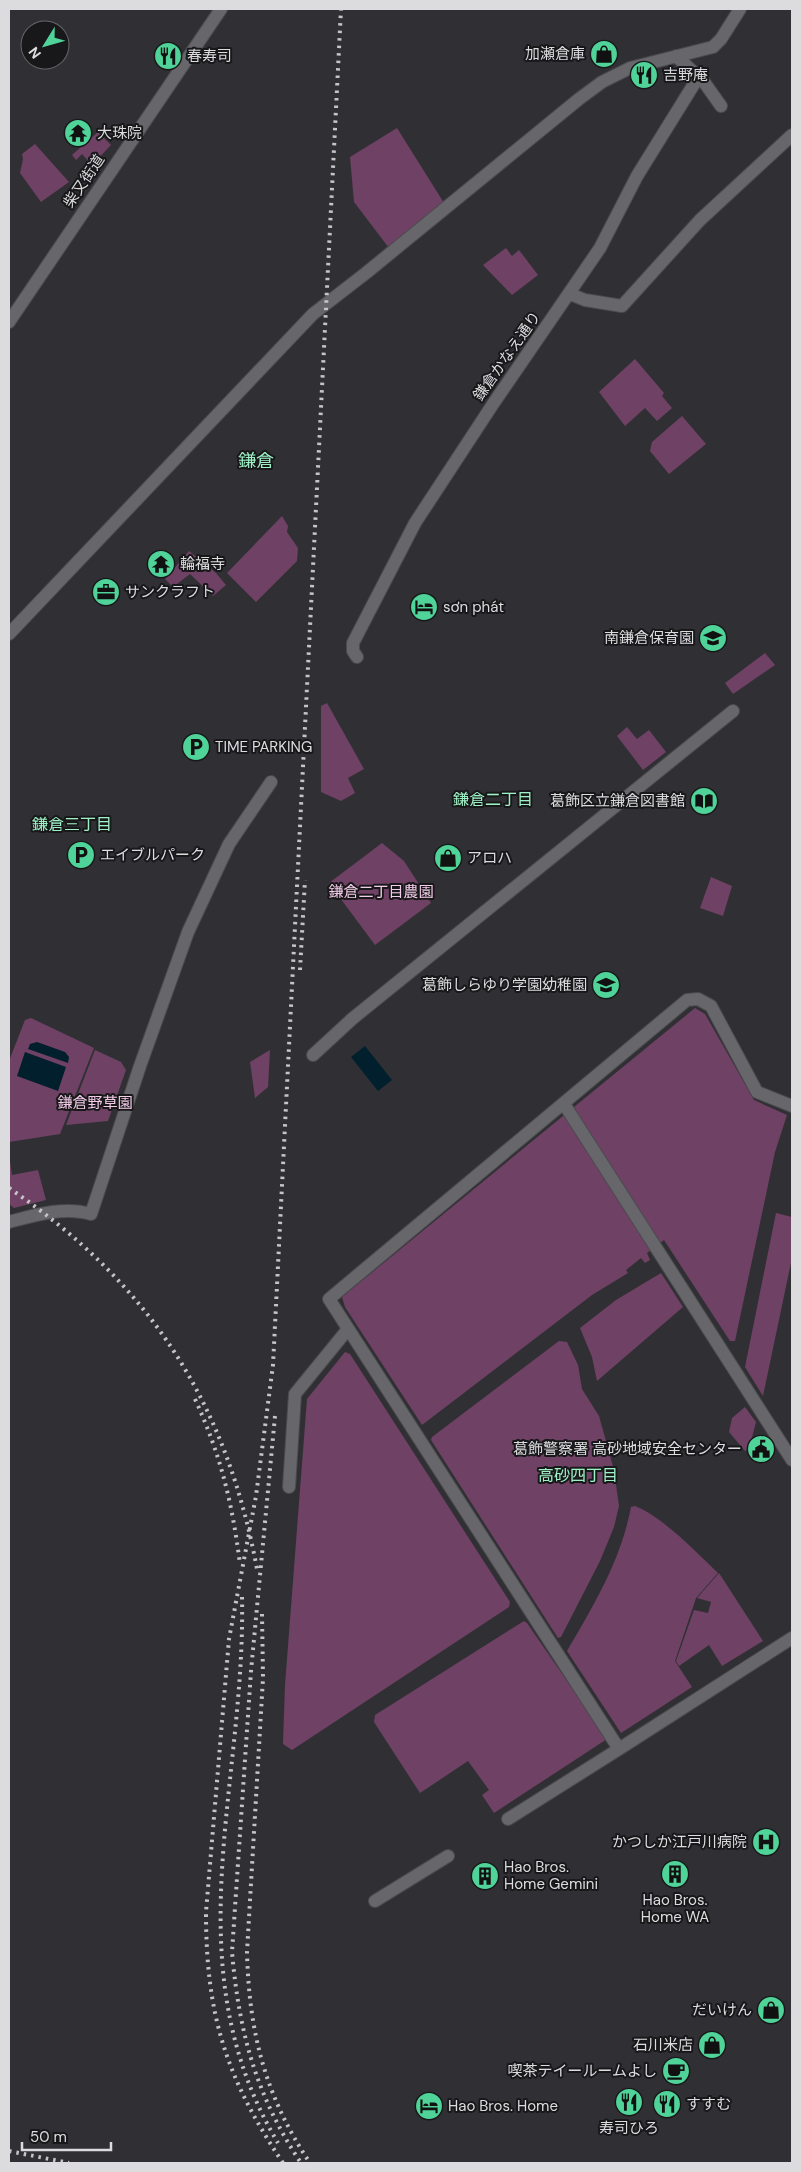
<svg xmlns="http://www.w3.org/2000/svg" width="801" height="2172" font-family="'DM Sans','Noto Sans JP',sans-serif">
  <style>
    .green { fill: #6f4164 }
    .water { fill: #021f2e }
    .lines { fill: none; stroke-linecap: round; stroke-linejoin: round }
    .secondary-casing { stroke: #4b4b4f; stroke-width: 14 }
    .secondary { stroke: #67676b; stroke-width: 12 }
    .rail { stroke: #c5c5c8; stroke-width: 4; stroke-dasharray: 2.5 5; stroke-linecap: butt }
    .labels { text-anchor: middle; stroke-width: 4; stroke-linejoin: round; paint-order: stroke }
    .poi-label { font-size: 15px; fill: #dcdcdf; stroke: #18181a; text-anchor: start }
    .street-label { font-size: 15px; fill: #dcdcdf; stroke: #18181a }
    .park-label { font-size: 15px; fill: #f3cce9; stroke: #18181a }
    .neighbourhood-label { font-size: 16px; fill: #9ef1c6; stroke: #18181a }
    .quarter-label { font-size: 18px; fill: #9ef1c6; stroke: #18181a }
  </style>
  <rect width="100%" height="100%" fill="#303034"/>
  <!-- green -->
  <path class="green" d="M397 128 444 203 389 248 354 202 350 157Z
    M98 132 111 145 92 165 82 154 76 160 72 155Z
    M35 144 69 182 41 202 20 173 23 159 22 154Z
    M506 248 512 256 519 250 538 275 512 295 483 265Z
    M635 359 664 393 662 396 672 408 657 421 645 408 625 426 599 392Z
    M682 416 706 444 669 474 650 451 652 442Z
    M282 516 288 526 287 532 298 548 297 561 256 602 227 573Z
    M189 551 216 573 226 585 213 596 190 574 173 587 165 579Z
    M765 653 775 665 733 694 725 683Z
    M327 703 364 769 348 778 355 793 341 801 321 792V706Z
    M627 727 637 739 649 730 666 752 643 770 617 736Z
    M382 843 404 861 431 903 375 945 329 883Z
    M711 877 732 886 723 916 700 908Z
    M695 1008 705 1014 754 1100 787 1115 775 1152 735 1341H730L664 1240 647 1253 650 1260 645 1263 641 1258 626 1270 628 1273 592 1295 422 1425 345 1307 342 1297Z
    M31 1018 94 1048 60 1134 9 1142V1061L25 1020Z
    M95 1050 121 1062 126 1070 108 1121 66 1125Z
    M270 1050 268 1087 255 1098 250 1062Z
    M9 1154 12 1175 38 1170 46 1200 14 1208 9 1204Z
    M776 1213 792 1217V1258L763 1396 745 1367Z
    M661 1273 683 1307 597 1381 592 1357 580 1328 616 1300Z
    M559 1341 567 1342 578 1365 582 1389 599 1416 614 1470 619 1506 614 1527 600 1561 561 1637 558 1638 431 1440 432 1437Z
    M345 1352 350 1354 510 1602 509 1607 292 1750 283 1744 285 1685 307 1399Z
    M745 1407 756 1422 749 1449 745 1451 729 1432 732 1418Z
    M635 1506C663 1517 696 1552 718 1573L696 1598 675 1661 692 1687 621 1733 567 1651C594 1605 621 1560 631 1507Z
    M719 1573 763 1641 722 1666 709 1645 679 1666 676 1661 694 1610 708 1613 711 1602 697 1598Z
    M524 1621 527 1623 607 1739 494 1813 482 1795 489 1790 468 1761 420 1793 374 1722 375 1715Z"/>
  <!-- water -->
  <path class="water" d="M37 1042 65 1052 69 1057 68 1063 28 1049 30 1044Z
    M365 1046 392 1080 378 1091 351 1057Z
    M25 1052 66 1067 58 1091 17 1076Z"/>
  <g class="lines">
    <!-- secondary casing -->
    <g class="secondary-casing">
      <path id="secondary" d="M676 56 704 82 721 106
        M570 294 585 300 622 306 700 220 792 135
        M9 322 221 9
        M9 634 313 314 366 273 579 99 602 82 630 68 713 47 721 39 740 9
        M357 657 353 651V643L415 523 493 404 600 248 637 176 699 76
        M313 1055 352 1019 733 711
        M564 1104 792 1460
        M792 1106 757 1092 711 1006 698 999 687 1000 329 1299 619 1749 792 1638
        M9 1222C35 1215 64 1206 91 1214L140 1066 188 932 229 844 271 782
        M289 1487 295 1394 348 1329
        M508 1819 619 1749
        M375 1901 448 1856"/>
    </g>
    <!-- secondary -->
    <use href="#secondary" class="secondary"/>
    <!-- rail -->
    <path class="rail" d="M300 970 305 880
      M9 1188C150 1284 226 1402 257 1569
      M195 1399C221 1456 232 1502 240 1564
      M275 1416 251 1671 232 1952C239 2032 256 2096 301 2163
      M242 1597C246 1787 172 1965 278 2143
      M262 1614 263 1678 247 1952C249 2032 265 2096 310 2163
      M9 2151 69 2163
      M283 2163C226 2078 206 2015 206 1912L229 1639 256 1496 273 1365 341 9"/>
  </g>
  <!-- icons -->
  <defs>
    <g id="shop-disc" transform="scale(1.4375)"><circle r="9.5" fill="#4fd399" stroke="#18181a"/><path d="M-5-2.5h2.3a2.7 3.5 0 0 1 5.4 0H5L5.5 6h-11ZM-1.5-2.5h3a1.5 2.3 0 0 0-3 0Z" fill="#111"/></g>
    <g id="restaurant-disc" transform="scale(1.4375)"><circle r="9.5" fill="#4fd399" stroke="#18181a"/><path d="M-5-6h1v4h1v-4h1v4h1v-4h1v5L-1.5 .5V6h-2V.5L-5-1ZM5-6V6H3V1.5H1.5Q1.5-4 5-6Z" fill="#111"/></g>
    <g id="temple-disc" transform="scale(1.4375)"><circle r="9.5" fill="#4fd399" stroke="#18181a"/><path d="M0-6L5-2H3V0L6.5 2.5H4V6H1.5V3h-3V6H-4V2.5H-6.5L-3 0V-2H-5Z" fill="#111"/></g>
    <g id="office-disc" transform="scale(1.4375)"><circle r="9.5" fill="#4fd399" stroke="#18181a"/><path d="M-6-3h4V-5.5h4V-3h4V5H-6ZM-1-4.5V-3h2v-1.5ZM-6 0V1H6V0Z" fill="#111"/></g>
    <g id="hotel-disc" transform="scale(1.4375)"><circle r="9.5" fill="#4fd399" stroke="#18181a"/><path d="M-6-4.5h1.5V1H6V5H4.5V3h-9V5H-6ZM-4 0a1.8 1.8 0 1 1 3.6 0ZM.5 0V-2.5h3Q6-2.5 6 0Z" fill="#111"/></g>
    <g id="school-disc" transform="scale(1.4375)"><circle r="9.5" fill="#4fd399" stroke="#18181a"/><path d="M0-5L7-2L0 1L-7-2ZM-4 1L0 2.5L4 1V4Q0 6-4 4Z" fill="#111"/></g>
    <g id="parking-disc" transform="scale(1.4375)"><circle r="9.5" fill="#4fd399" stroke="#18181a"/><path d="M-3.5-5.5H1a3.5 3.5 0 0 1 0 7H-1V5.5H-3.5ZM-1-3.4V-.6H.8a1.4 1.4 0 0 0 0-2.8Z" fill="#111"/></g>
    <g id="library-disc" transform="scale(1.4375)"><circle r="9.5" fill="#4fd399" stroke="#18181a"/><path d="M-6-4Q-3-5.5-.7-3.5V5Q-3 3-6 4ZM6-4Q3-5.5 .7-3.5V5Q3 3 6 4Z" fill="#111"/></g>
    <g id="civic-disc" transform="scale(1.4375)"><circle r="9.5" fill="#4fd399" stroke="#18181a"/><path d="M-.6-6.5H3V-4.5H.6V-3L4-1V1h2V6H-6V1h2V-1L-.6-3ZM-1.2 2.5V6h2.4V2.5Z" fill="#111"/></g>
    <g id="hospital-disc" transform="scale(1.4375)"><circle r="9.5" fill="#4fd399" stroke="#18181a"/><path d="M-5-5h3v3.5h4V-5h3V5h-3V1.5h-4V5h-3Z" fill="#111"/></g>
    <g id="building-disc" transform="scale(1.4375)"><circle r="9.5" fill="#4fd399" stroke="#18181a"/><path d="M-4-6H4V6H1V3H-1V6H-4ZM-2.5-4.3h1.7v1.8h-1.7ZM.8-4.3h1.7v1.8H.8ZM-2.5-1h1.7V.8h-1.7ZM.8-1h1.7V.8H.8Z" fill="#111"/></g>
    <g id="cafe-disc" transform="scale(1.4375)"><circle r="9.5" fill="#4fd399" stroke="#18181a"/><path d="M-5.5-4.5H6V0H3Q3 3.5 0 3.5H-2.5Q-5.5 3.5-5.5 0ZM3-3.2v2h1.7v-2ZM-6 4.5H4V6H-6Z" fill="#111"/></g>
  </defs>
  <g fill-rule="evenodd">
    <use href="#shop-disc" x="604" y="54"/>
    <use href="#restaurant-disc" x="168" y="56"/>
    <use href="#restaurant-disc" x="644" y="75"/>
    <use href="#temple-disc" x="78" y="133"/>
    <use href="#temple-disc" x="161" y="564"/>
    <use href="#office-disc" x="106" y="592"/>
    <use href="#hotel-disc" x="424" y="607"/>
    <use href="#school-disc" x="713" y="638"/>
    <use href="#parking-disc" x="196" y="747"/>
    <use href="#library-disc" x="704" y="801"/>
    <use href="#parking-disc" x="81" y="855"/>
    <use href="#shop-disc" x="448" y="858"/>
    <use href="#school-disc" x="606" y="985"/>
    <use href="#civic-disc" x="761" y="1449"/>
    <use href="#hospital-disc" x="766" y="1842"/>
    <use href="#building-disc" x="675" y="1874"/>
    <use href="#building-disc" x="485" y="1876"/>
    <use href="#shop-disc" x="771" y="2010"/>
    <use href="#shop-disc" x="712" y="2045"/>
    <use href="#cafe-disc" x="676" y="2071"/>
    <use href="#restaurant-disc" x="629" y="2102"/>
    <use href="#restaurant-disc" x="667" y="2104"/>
    <use href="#hotel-disc" x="429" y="2106"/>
  </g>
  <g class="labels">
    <!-- poi labels -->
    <g class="poi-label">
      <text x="585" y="59" text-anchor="end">加瀬倉庫</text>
      <text x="187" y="61">春寿司</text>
      <text x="663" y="80">吉野庵</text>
      <text x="97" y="138">大珠院</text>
      <text x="180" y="569">輪福寺</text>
      <text x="125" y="597">サンクラフト</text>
      <text x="443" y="612">sơn phát</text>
      <text x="694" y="643" text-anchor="end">南鎌倉保育園</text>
      <text x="215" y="752">TIME PARKING</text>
      <text x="685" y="806" text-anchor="end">葛飾区立鎌倉図書館</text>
      <text x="100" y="860">エイブルパーク</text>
      <text x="467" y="863">アロハ</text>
      <text x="587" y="990" text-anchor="end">葛飾しらゆり学園幼稚園</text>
      <text x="742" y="1454" text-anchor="end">葛飾警察署 高砂地域安全センター</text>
      <text x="747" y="1847" text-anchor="end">かつしか江戸川病院</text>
      <text x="504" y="1872">Hao Bros.<tspan x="504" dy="17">Home Gemini</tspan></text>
      <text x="675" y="1905" text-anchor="middle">Hao Bros.<tspan x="675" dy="17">Home WA</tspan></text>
      <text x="752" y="2015" text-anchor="end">だいけん</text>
      <text x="693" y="2050" text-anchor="end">石川米店</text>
      <text x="657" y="2076" text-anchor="end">喫茶テイールームよし</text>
      <text x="686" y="2109">すすむ</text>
      <text x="448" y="2111">Hao Bros. Home</text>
      <text x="629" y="2133" text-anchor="middle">寿司ひろ</text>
    </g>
    <!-- street labels -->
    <g class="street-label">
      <text transform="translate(84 181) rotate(-56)" y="5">柴又街道</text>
      <text transform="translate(507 356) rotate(-55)" y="5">鎌倉かなえ通り</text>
    </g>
    <!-- park labels -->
    <g class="park-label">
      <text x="381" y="897">鎌倉二丁目農園</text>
      <text x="95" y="1108">鎌倉野草園</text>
    </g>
    <!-- neighbourhood labels -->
    <g class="neighbourhood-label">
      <text x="493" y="805">鎌倉二丁目</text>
      <text x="72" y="830">鎌倉三丁目</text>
      <text x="578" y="1481">高砂四丁目</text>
    </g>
    <!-- quarter labels -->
    <g class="quarter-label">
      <text x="256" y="467">鎌倉</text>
    </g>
  </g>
  <!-- border -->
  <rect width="801" height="2172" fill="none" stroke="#dcdcdf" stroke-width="20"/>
  <!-- north arrow -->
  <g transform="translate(45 45) rotate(233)"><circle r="24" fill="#18181a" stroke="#666669"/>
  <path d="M0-4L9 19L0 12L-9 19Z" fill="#4fd399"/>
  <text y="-8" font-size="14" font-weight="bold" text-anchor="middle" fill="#dcdcdf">N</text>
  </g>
  <!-- scale -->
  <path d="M22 2142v8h89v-8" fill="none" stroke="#dcdcdf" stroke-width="2.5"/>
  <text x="30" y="2142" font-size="15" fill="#dcdcdf" stroke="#18181a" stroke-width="4" paint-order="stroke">50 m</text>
</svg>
